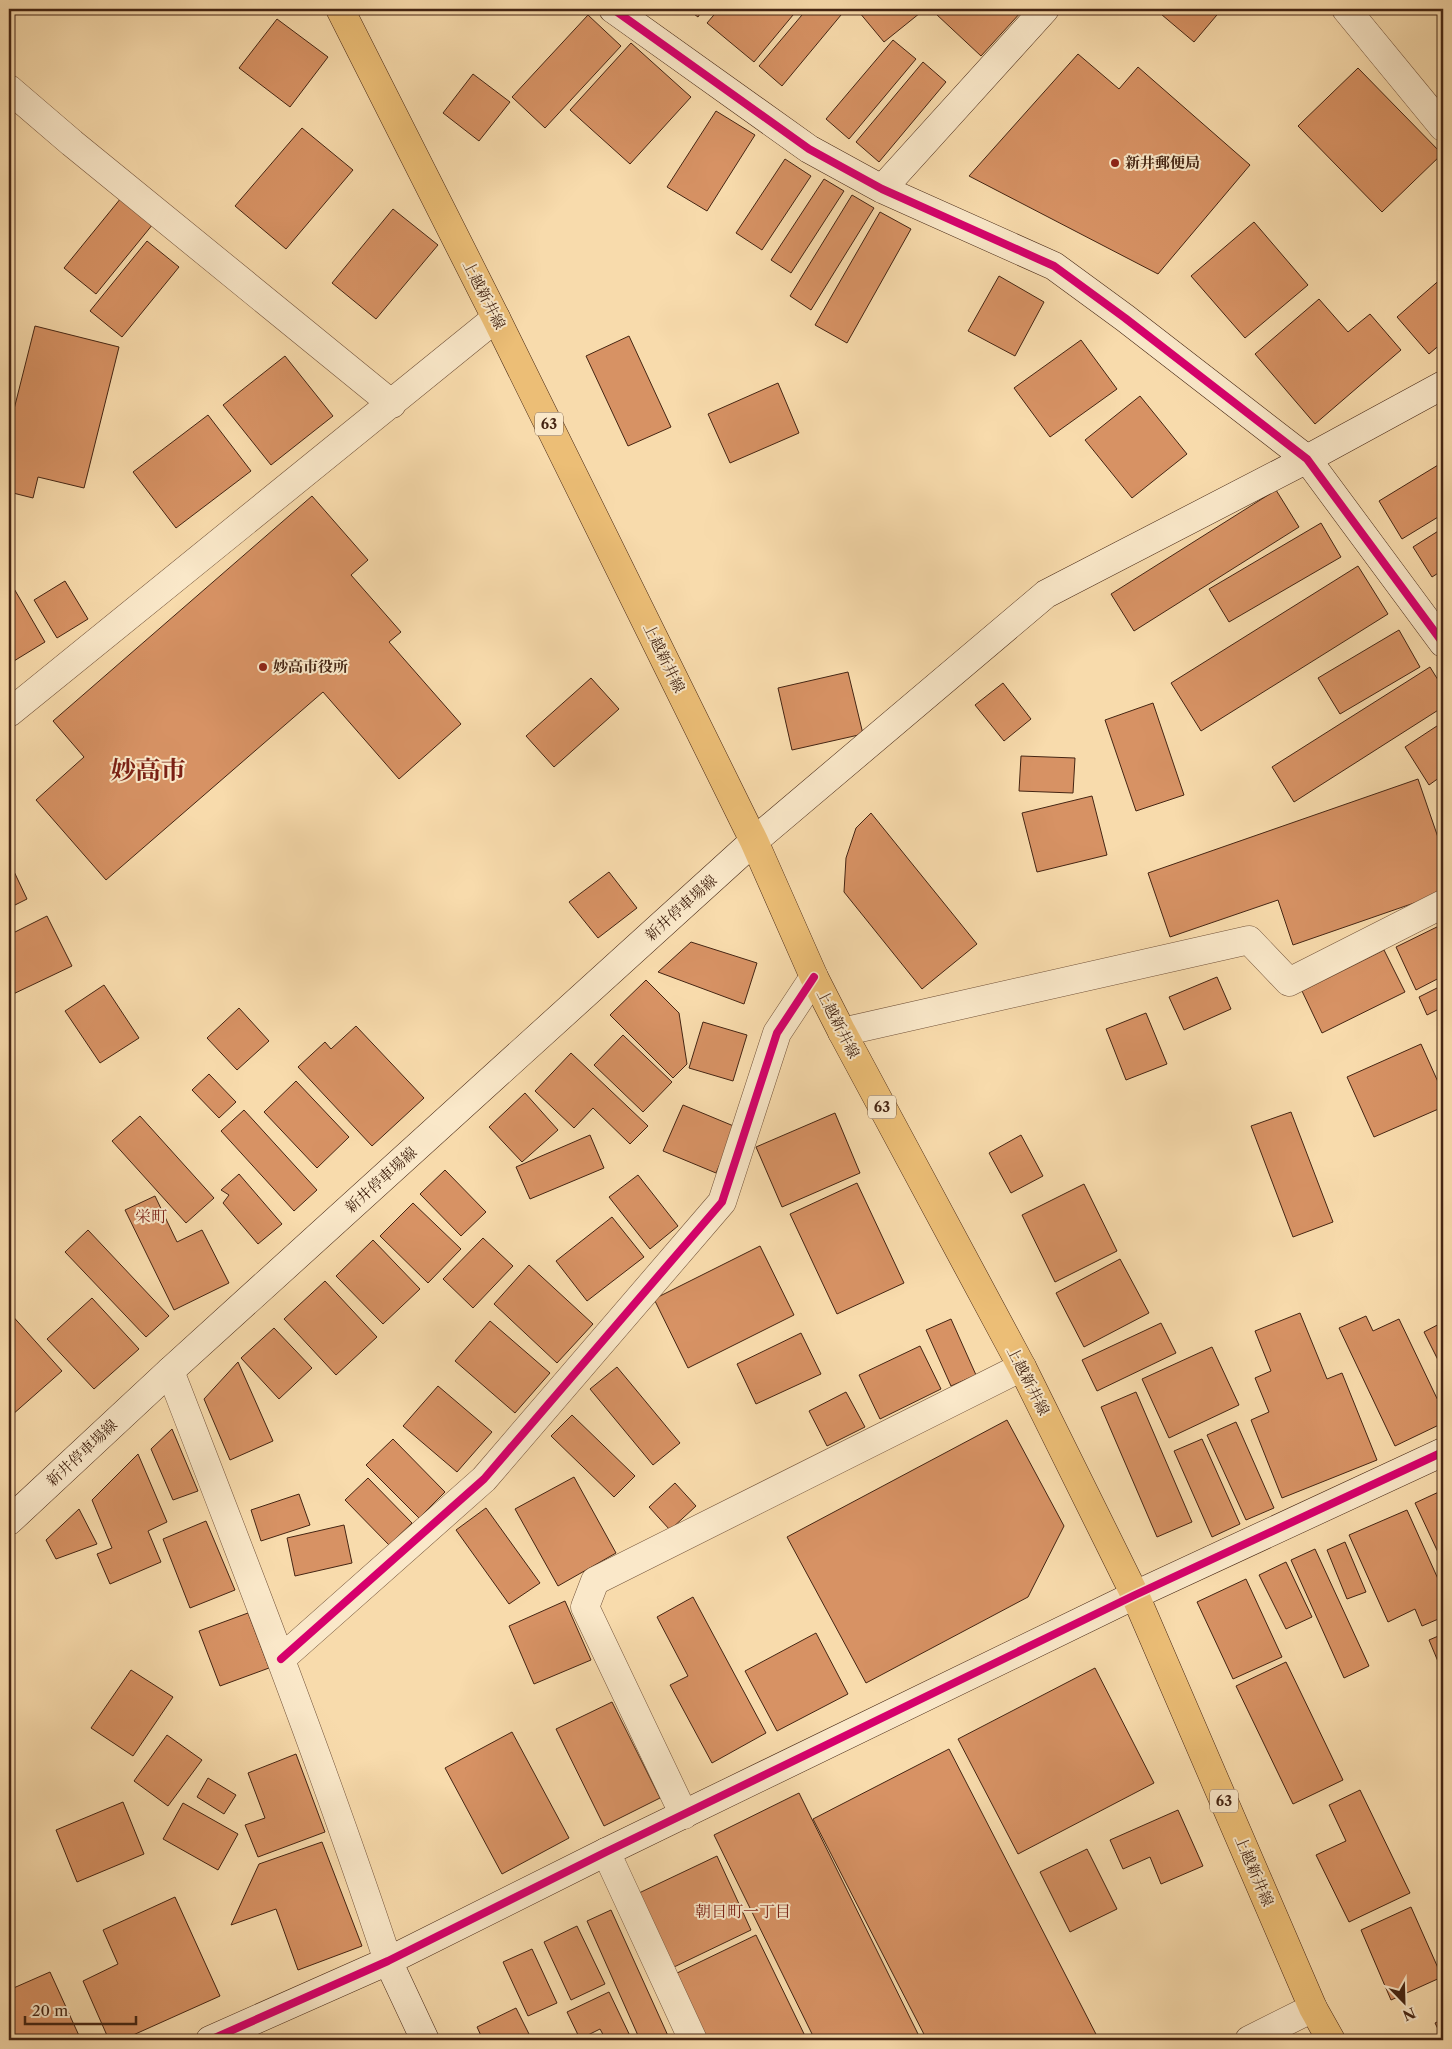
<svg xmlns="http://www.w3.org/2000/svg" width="1452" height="2049" font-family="'Libre Caslon Text','Noto Serif JP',serif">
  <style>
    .building { fill: #d79264; stroke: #452513 }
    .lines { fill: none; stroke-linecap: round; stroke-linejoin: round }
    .street-casing { stroke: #725239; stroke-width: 29 }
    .secondary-casing { stroke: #452513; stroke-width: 29 }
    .primary-casing { stroke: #452513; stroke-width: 29 }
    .street { stroke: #fae8c9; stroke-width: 28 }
    .secondary { stroke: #fae8c9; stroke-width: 28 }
    .primary { stroke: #ecbe76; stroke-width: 28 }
    .cycleway-casing { stroke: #fae8c9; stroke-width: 11 }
    .cycleway { stroke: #d6006c; stroke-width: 8 }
    .poi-dot { fill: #8f2418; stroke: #fae8c9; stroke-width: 2 }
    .labels { text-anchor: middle; stroke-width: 4; stroke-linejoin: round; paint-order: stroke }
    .shield { fill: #fae8c9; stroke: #7b604a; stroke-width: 1 }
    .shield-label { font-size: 14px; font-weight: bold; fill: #452513 }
    .poi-label { font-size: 15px; font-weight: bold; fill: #452513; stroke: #fae8c9; text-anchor: start }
    .street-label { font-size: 15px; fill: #452513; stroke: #fae8c9 }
    .neighbourhood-label { font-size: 16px; fill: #7a1f14; stroke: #fae8c9 }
    .town-label { font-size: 25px; font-weight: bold; fill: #7a1f14; stroke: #fae8c9 }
  </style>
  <rect width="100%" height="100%" fill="#f8dbac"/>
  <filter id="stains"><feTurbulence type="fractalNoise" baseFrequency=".004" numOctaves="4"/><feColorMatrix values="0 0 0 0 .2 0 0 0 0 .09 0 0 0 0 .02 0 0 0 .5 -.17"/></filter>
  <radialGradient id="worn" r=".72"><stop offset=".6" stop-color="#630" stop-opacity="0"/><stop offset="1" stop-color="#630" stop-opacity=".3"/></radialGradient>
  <!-- building -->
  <path class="building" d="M687 9H703L698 17Z
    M719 9H798L754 62 707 23Z
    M807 9H846L782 86 759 66Z
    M863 9H925L884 42 859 12Z
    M941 9H1020L1022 11 981 56 936 14Z
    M1155 9H1222L1194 42Z
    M588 15 621 46 545 128 512 97Z
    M277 19 328 57 290 107 239 68Z
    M893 40 916 59 849 139 826 119Z
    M631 43 691 97 630 164 570 110Z
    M1078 54 1119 89 1138 67 1250 165 1158 274 969 176Z
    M923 62 946 82 879 162 856 142Z
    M1358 68 1442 154 1382 212 1298 126Z
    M473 74 510 102 479 141 443 113Z
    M716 111 755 135 707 211 667 187Z
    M302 128 353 170 286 249 235 206Z
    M785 159 811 176 762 250 736 233Z
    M824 179 844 191 791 273 771 260Z
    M852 195 874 208 811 310 790 296Z
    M121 198 153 224 96 294 64 268Z
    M393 209 438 245 376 319 332 283Z
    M880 212 911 229 847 343 815 325Z
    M1254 222 1308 285 1245 338 1191 276Z
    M147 241 179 267 122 337 90 311Z
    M999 276 1044 302 1015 356 968 331Z
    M1443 277V342L1429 354 1397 317Z
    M1319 299 1348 332 1370 314 1401 350 1315 424 1255 354Z
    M35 326 119 347 84 488 38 477 33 498 9 492V429Z
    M629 336 671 427 628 446 586 356Z
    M1081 340 1117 389 1050 437 1014 388Z
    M285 356 333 416 271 465 223 405Z
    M778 383 799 433 730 463 708 414Z
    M1140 396 1187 454 1132 498 1085 440Z
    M208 415 251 471 176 528 133 472Z
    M1443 462V514L1402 539 1379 501Z
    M1276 490 1299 527 1134 631 1111 594Z
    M312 496 368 560 351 575 401 632 389 642 461 724 399 779 323 692 106 880 36 800 84 757 53 721Z
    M1321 523 1341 557 1229 622 1209 589Z
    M1443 528V570L1432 577 1413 547Z
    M1358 566 1388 614 1201 731 1171 683Z
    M9 580 45 642 9 664Z
    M65 581 88 619 57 638 34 600Z
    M1399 630 1420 667 1340 714 1318 678Z
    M1430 667 1443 688V707L1294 802 1272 767Z
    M848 672 863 734 792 750 778 688Z
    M591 678 619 709 554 767 526 736Z
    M1003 683 1031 719 1004 741 975 705Z
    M1153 703 1184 795 1136 811 1105 720Z
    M1443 722V775L1429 785 1405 747Z
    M1021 756 1075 758 1073 793 1019 791Z
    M1418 779 1443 852V893L1293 945 1278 900 1170 937 1148 873Z
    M1092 796 1107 855 1037 872 1022 813Z
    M871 813 977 944 922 989 844 892 846 858 856 828Z
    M9 861 27 899 9 908Z
    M609 872 637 908 598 938 569 902Z
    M47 916 72 966 9 996V935Z
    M1443 924V976L1416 990 1396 947Z
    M691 942 757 963 744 1004 658 972Z
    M1384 950 1405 992 1322 1033 1302 991Z
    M1217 977 1231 1009 1184 1030 1169 997Z
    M646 980 679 1013 687 1064 673 1078 610 1015Z
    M104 985 139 1038 100 1063 65 1011Z
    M1443 985V1007L1427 1015 1419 997Z
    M239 1008 269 1041 237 1070 207 1038Z
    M1146 1013 1167 1064 1126 1080 1106 1029Z
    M703 1022 747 1035 733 1081 689 1068Z
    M356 1026 424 1098 372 1146 298 1067 325 1042 331 1049Z
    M623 1035 672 1082 643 1112 594 1065Z
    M1421 1044 1443 1093V1107L1374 1137 1347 1077Z
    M571 1053 648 1126 630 1144 593 1108 574 1128 535 1091Z
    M209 1074 236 1102 219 1118 192 1090Z
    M296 1081 349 1137 317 1168 264 1112Z
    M525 1093 558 1130 522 1162 489 1127Z
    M683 1105 736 1127 716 1173 663 1151Z
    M244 1110 317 1190 294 1211 221 1131Z
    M1291 1112 1333 1222 1293 1237 1251 1126Z
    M835 1113 860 1173 782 1207 756 1147Z
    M140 1116 214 1198 186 1223 112 1141Z
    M590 1135 604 1168 530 1199 516 1167Z
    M1021 1135 1043 1176 1011 1193 989 1153Z
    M445 1170 486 1212 461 1236 420 1194Z
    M239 1174 282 1224 258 1244 223 1203 229 1195 221 1190Z
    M638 1175 678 1226 650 1249 609 1197Z
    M857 1183 904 1283 837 1314 790 1214Z
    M1084 1184 1117 1251 1055 1282 1022 1215Z
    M155 1196 177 1242 202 1230 229 1283 174 1310 125 1210Z
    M413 1203 461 1249 428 1283 380 1236Z
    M612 1217 644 1257 587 1301 556 1261Z
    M88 1230 169 1316 146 1337 65 1252Z
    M483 1238 513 1266 473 1308 443 1279Z
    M373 1240 420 1289 383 1324 336 1276Z
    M760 1246 794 1315 688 1368 654 1299Z
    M1120 1259 1149 1313 1084 1347 1056 1293Z
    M529 1265 593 1324 557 1363 494 1304Z
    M325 1281 377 1337 336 1375 284 1319Z
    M92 1298 139 1349 94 1389 47 1339Z
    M9 1312 62 1371 12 1415 9 1411Z
    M1300 1313 1327 1379 1342 1373 1377 1460 1282 1498 1251 1420 1269 1412 1255 1378 1271 1371 1255 1331Z
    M1366 1316 1373 1331 1399 1319 1443 1411V1423L1395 1446 1339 1328Z
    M951 1319 976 1375 951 1386 926 1330Z
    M490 1321 550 1373 515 1413 455 1361Z
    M1443 1322V1370L1424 1332Z
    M1161 1323 1176 1353 1097 1391 1082 1360Z
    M274 1328 312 1368 279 1399 241 1358Z
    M801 1333 821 1374 756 1404 737 1364Z
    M920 1346 941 1389 880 1419 859 1375Z
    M1212 1347 1239 1405 1169 1438 1142 1379Z
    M238 1362 273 1441 230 1460 204 1399Z
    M617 1367 680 1443 653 1465 590 1389Z
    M438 1386 492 1432 457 1472 403 1426Z
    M846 1392 865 1427 827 1446 809 1411Z
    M1136 1392 1192 1522 1157 1537 1101 1407Z
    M572 1415 635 1476 614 1497 551 1436Z
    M1007 1420 1064 1526 1028 1597 866 1683 787 1537Z
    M1236 1422 1274 1508 1246 1520 1207 1435Z
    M172 1429 198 1491 173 1500 151 1449Z
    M393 1439 445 1492 419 1518 366 1465Z
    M1202 1439 1240 1524 1212 1537 1174 1451Z
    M138 1454 167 1522 148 1531 161 1562 110 1584 97 1554 112 1548 92 1500Z
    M574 1477 616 1553 558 1586 515 1509Z
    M368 1478 412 1523 389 1545 345 1500Z
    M675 1483 696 1506 670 1530 649 1507Z
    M1443 1490V1563L1415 1503Z
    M299 1494 310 1525 261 1541 251 1510Z
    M486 1508 540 1583 509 1604 456 1530Z
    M79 1509 97 1544 56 1559 46 1540Z
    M1407 1510 1443 1590V1617L1422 1626 1415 1609 1388 1622 1349 1535Z
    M206 1521 235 1590 190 1608 163 1539Z
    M344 1525 352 1563 295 1576 287 1538Z
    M1345 1542 1366 1592 1347 1599 1327 1550Z
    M1315 1549 1369 1666 1344 1678 1291 1560Z
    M1286 1562 1312 1617 1286 1629 1259 1575Z
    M1246 1579 1282 1657 1233 1679 1197 1602Z
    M693 1597 766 1733 712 1763 670 1685 688 1676 657 1617Z
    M565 1601 591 1660 534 1684 509 1626Z
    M248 1613 269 1668 220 1686 199 1631Z
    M816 1633 848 1694 777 1731 745 1671Z
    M1443 1634V1671H1442L1429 1640Z
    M1286 1662 1343 1780 1293 1804 1236 1686Z
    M1095 1668 1154 1783 1018 1854 958 1739Z
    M131 1670 173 1697 133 1756 91 1728Z
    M612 1702 660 1798 604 1826 556 1729Z
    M512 1732 569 1838 502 1874 445 1768Z
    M167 1735 202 1760 168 1806 134 1781Z
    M949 1749 1099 2040H927L813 1819Z
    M296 1754 325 1832 258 1857 245 1825 265 1818 248 1773Z
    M208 1778 236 1795 224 1814 197 1797Z
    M1360 1790 1410 1893 1349 1922 1316 1855 1346 1841 1329 1805Z
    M799 1793 921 2040H815L714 1835Z
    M123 1802 144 1854 77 1882 56 1830Z
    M183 1803 238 1834 218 1870 163 1839Z
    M1178 1810 1203 1866 1161 1884 1150 1857 1123 1869 1110 1840Z
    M322 1842 362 1946 298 1970 276 1909 231 1925 259 1864Z
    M1087 1849 1117 1909 1070 1932 1040 1872Z
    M717 1856 751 1930 674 1967 639 1893Z
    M175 1897 220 1996 122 2040H109L83 1981 118 1964 103 1930Z
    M1411 1907 1442 1977 1391 2000 1361 1930Z
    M611 1910 669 2038 665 2040H640L587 1921Z
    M577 1926 605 1984 571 2000 544 1942Z
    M756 1935 807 2040H705L673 1975Z
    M532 1949 557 2003 528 2016 503 1962Z
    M50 1972 81 2040H9V1990Z
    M609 1992 632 2040H606L600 2029 580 2039 567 2012Z
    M516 2008 532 2040H483L477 2027Z
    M1443 2019V2039L1435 2023Z"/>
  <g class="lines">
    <!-- street casing -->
    <g class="street-casing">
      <path id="street" d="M1346 9 1443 127
        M9 89 72 143 392 404
        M9 713 496 318
        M842 1032 1249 940 1289 982 1443 904
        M170 1371C246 1567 322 1762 388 1961
        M281 1659 484 1479 722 1202 777 1033 814 977
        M684 1815 585 1607 595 1581 1022 1367
        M606 1852 693 2040
        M1249 2040 1313 2008"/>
    </g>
    <!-- secondary casing -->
    <g class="secondary-casing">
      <path id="secondary" d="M613 9 809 149 882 189 1054 266 1125 318 1307 459 1443 643
        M882 189 1045 9
        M9 1521 170 1371 754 841 1046 594 1307 459 1443 385
        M388 1961 425 2040
        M210 2040 388 1961 606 1852 1135 1595 1443 1452"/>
    </g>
    <!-- primary casing -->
    <g class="primary-casing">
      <path id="primary" d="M340 9 496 318 754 841 814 977 842 1032 1022 1367 1135 1595 1313 2008 1331 2040"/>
    </g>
    <!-- street -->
    <use href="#street" class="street"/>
    <!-- secondary -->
    <use href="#secondary" class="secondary"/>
    <!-- primary -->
    <use href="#primary" class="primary"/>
    <!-- cycleway casing -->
    <g class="cycleway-casing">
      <path id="cycleway" d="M613 9 809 149 882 189 1054 266 1125 318 1307 459 1443 643
        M281 1659 484 1479 722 1202 777 1033 814 977
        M210 2040 388 1961 606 1852 1135 1595 1443 1452"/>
    </g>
    <!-- cycleway -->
    <use href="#cycleway" class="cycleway"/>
  </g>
  <!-- markers -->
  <g class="poi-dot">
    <circle cx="1115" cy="163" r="5"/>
    <circle cx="263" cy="667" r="5"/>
  </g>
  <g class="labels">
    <!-- shield labels -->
    <g class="shield">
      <rect x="535" y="412.5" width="28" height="23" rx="4"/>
      <rect x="868" y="1095.5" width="28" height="23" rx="4"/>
      <rect x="1210" y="1789.5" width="28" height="23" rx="4"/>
    </g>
    <g class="shield-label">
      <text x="549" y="429">63</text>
      <text x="882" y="1112">63</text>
      <text x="1224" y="1806">63</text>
    </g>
    <!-- poi labels -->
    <g class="poi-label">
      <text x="1125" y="168">新井郵便局</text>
      <text x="273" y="672">妙高市役所</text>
    </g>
    <!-- street labels -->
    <g class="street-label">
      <text transform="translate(484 295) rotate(63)" y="5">上越新井線</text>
      <text transform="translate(664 658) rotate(64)" y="5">上越新井線</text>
      <text transform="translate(681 908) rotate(-42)" y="5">新井停車場線</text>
      <text transform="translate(838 1024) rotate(63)" y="5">上越新井線</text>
      <text transform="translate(381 1180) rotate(-42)" y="5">新井停車場線</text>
      <text transform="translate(1028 1381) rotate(63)" y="5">上越新井線</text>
      <text transform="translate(82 1453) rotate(-43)" y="5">新井停車場線</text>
      <text transform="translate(1254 1871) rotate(67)" y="5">上越新井線</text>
    </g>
    <!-- neighbourhood labels -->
    <g class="neighbourhood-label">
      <text x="151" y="1222">栄町</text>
      <text x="743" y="1917">朝日町一丁目</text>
    </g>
    <!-- town labels -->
    <g class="town-label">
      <text x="148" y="779">妙高市</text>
    </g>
  </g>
  <!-- margin -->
  <rect width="1452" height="2049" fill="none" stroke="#f8dbac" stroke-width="30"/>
  <rect x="10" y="10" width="1432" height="2029" fill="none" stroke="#452513" stroke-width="2.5"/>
  <rect x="15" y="15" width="1422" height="2019" fill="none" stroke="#452513"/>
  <!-- north arrow -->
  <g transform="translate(1404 2002) rotate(157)" stroke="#fae8c9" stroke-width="4" paint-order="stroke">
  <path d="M0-4L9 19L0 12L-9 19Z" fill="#452513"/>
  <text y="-8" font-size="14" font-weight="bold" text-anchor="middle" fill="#452513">N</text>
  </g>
  <!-- scale -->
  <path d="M25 2016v8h111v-8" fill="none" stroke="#452513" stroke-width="2.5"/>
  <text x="32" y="2016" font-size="15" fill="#452513" stroke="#fae8c9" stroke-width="4" paint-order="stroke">20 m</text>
  <rect width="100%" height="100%" filter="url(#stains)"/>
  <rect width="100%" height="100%" fill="url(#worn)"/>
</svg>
